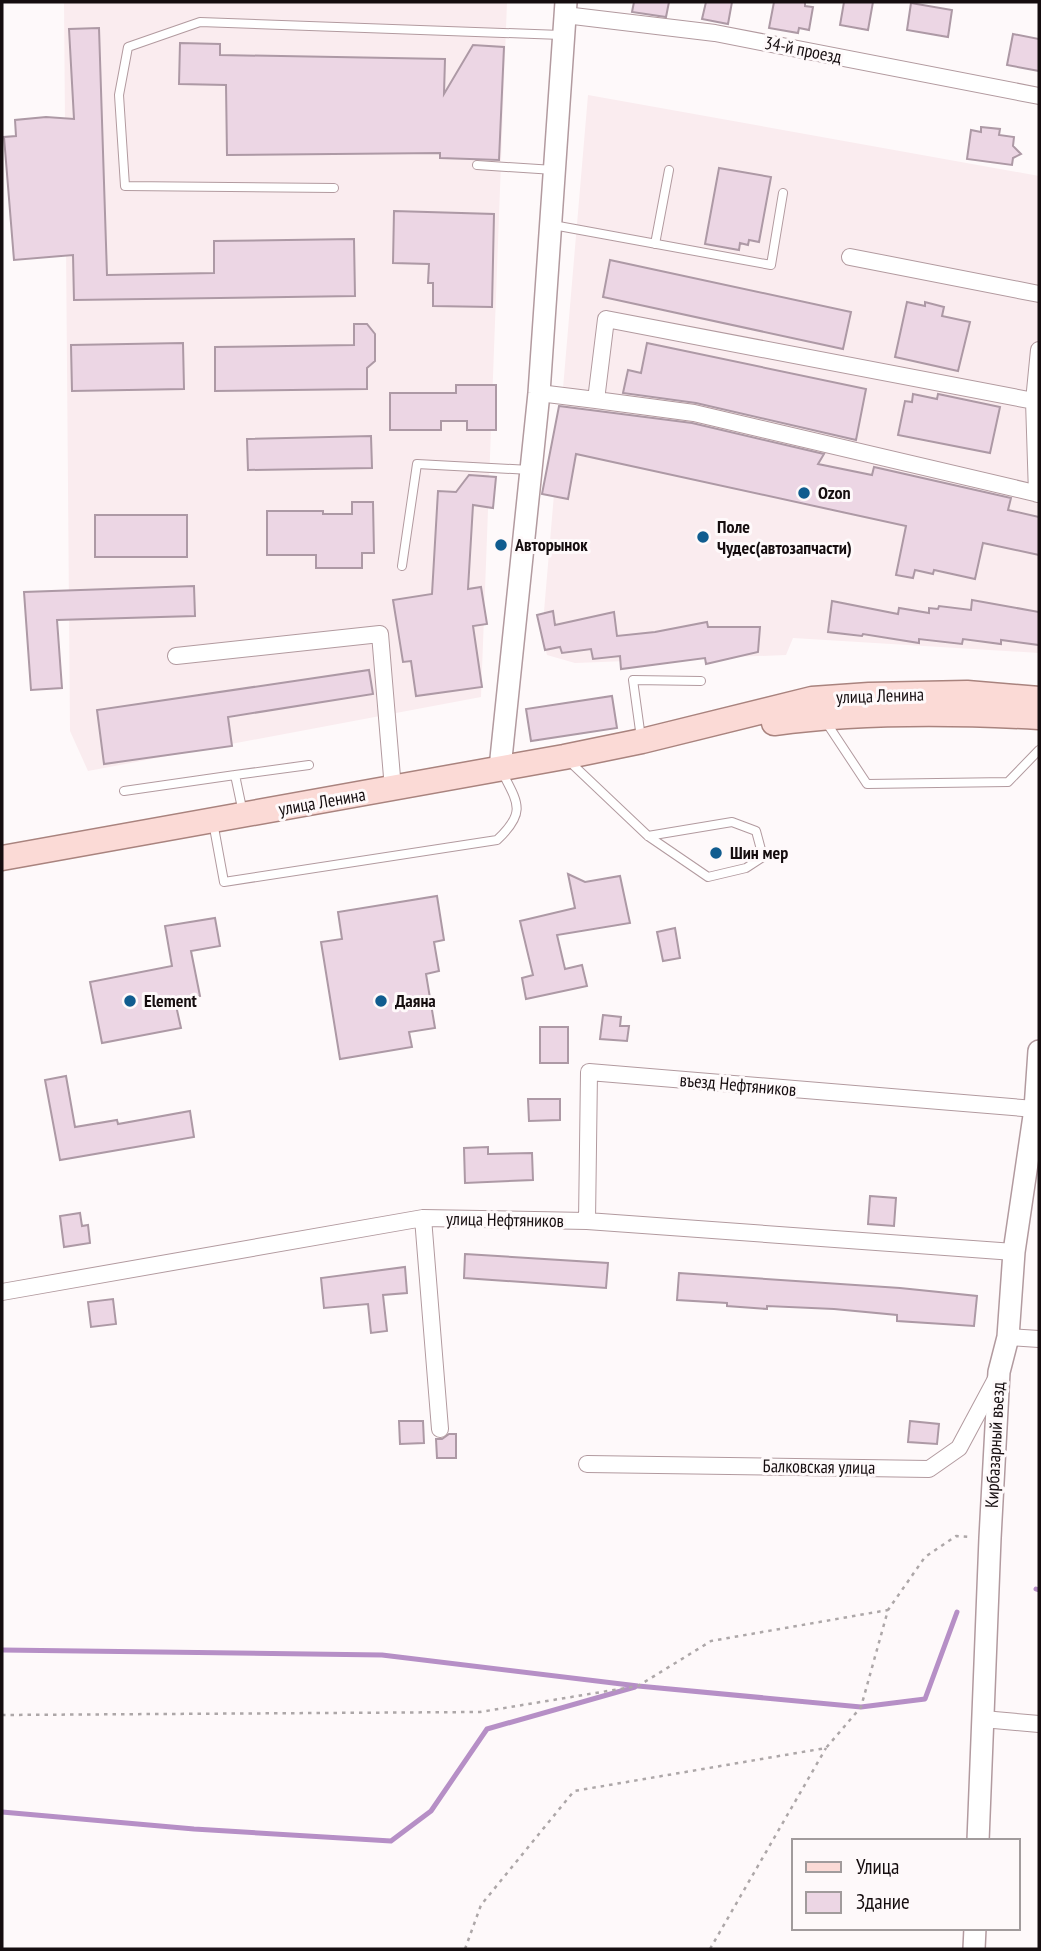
<svg xmlns="http://www.w3.org/2000/svg" width="1041" height="1951" font-family="'PT Sans Narrow',sans-serif">
  <style>
    .built { fill: #faecef }
    .lines { fill: none; stroke-linecap: round; stroke-linejoin: round }
    .stream { stroke: #b68fc6; stroke-width: 5 }
    .building { fill: #ecd6e4; stroke: #ad99a5; stroke-width: 2 }
    .lane-casing { stroke: #b29a9f; stroke-width: 10 }
    .street-casing { stroke: #b29a9f; stroke-width: 18 }
    .secondary-casing { stroke: #b29a9f; stroke-width: 24 }
    .primary-casing { stroke: #a9837e; stroke-width: 27 }
    .path { stroke: #ada7a8; stroke-width: 2.5; stroke-dasharray: 3.5 5; stroke-linecap: butt }
    .lane { stroke: #fff; stroke-width: 8 }
    .street { stroke: #fff; stroke-width: 16 }
    .secondary { stroke: #fff; stroke-width: 21 }
    .primary { stroke: #fbdad6; stroke-width: 24 }
    .poi-dot { fill: #105c8f; stroke: #fef9fa; stroke-width: 2.5 }
    .labels { text-anchor: middle; stroke-width: 6; stroke-linejoin: round; paint-order: stroke }
    .street-label { font-size: 18px; fill: #150d0f; stroke: #fef9fa }
    .poi-label { font-size: 18px; font-weight: bold; fill: #150d0f; stroke: #fef9fa; text-anchor: start }
  </style>
  <rect width="100%" height="100%" fill="#fef9fa"/>
  <!-- built -->
  <path class="built" d="M64 2H507L481 697 88 771 70 731Z
    M588 95 1039 176V653L793 638 786 655 575 663 547 655 542 635Z"/>
  <g class="lines">
    <!-- stream -->
    <path class="stream" d="M1036 1589 1039 1590
      M2 1650 382 1655 638 1686 861 1707 925 1699 957 1612
      M2 1812 194 1829 391 1841 431 1811 487 1729 635 1687"/>
  </g>
  <!-- building -->
  <path class="building" d="M634 2H669L666 17 632 12Z
    M706 2H732L728 24 702 19Z
    M774 2H805V6L813 7 809 30 799 28 798 33 769 28Z
    M844 2H873L868 30 840 25Z
    M911 3 952 10 948 37 907 30Z
    M99 28 107 275 214 273V241L354 239 355 296 74 300 73 255 14 260 4 137 16 136 15 120 46 117 74 119 69 29Z
    M1013 34 1039 39V71L1007 65Z
    M180 43 220 44V55L445 59 444 94 473 45 504 47 499 160 440 158V153L227 155 226 85 179 84Z
    M981 127 1000 129 999 135 1014 137 1013 146 1021 154 1013 158 1012 165 967 159 971 130 981 132Z
    M719 168 771 177 759 242 749 240 748 245 740 243 739 250 705 244Z
    M394 211 494 214 492 307 433 306V283H428L429 264 393 263Z
    M610 260 851 312 843 349 603 297Z
    M907 302 925 306V302L944 307 942 316 970 322 958 371 895 357Z
    M354 324H367L375 334V361L367 368V389L215 391V347L354 345Z
    M183 343 184 389 72 391 71 345Z
    M647 343 866 389 856 440 696 403 623 393 628 370 641 373Z
    M456 385H496V430H467V421H441V430H390V393H456Z
    M913 394 937 399 938 394 1000 407 990 453 898 435 905 401 912 402Z
    M559 406 692 423 824 454 818 464 872 475 874 467 1011 498 1008 510 1039 517V555L983 543 975 579 934 570 933 574 915 570 913 578 896 575 906 526 576 454 568 499 542 494Z
    M371 436 372 468 248 470 247 439Z
    M469 475 496 477 493 508 473 505 468 589 481 587 487 624 473 626 482 687 416 696 411 661 403 662 393 600 432 594 438 491 456 492Z
    M352 502H373L374 553H362V568H316V555H267V511H323V514H352Z
    M95 515H187V557H95Z
    M194 586 195 616 57 620 62 688 31 690 24 592Z
    M972 600 1039 612V645L1001 640V644L963 639 962 644 919 639V643L863 634 862 636 828 632 832 601 898 614 899 608 929 613V608L938 609 939 606 971 610Z
    M553 611 555 625 614 612 617 636 655 632 707 622 708 627H760L758 652 706 664 705 658 621 669 620 656 593 659 591 649 562 653 560 647 545 650 537 615Z
    M369 670 373 694 228 717 232 746 104 764 97 710Z
    M612 696 617 728 531 741 526 709Z
    M568 874 585 882 620 876 630 923 557 935 565 969 582 965 587 986 526 999 522 978 533 975 520 921 575 908Z
    M437 896 444 940 434 942 439 971 426 974 435 1028 409 1032 412 1047 340 1059 321 942 342 939 338 912Z
    M215 918 220 946 191 951 200 996 175 1001 181 1028 102 1043 90 982 172 966 165 926Z
    M675 928 680 958 663 961 657 932Z
    M603 1015 621 1017 620 1026H629L627 1041 600 1039Z
    M540 1027H568V1063H540Z
    M66 1076 75 1127 117 1120 118 1124 190 1111 194 1137 60 1160 45 1080Z
    M528 1099H560V1120L529 1121Z
    M488 1147V1154L532 1153 533 1180 465 1183 464 1148Z
    M870 1196 896 1198 894 1226 868 1224Z
    M80 1213 82 1226 88 1225 90 1243 64 1247 60 1216Z
    M465 1254 608 1263 606 1288 464 1278Z
    M405 1267 407 1293 383 1295 387 1331 371 1333 368 1304 324 1308 321 1278Z
    M679 1273 900 1288 977 1296 974 1326 897 1321V1315L834 1309 767 1306V1309L727 1306V1303L677 1300Z
    M113 1299 116 1324 91 1327 88 1302Z
    M399 1421H423L424 1443 400 1444Z
    M910 1421 939 1424 937 1444 908 1442Z
    M449 1434H456V1458H437L436 1439H442Z"/>
  <g class="lines">
    <!-- lane casing -->
    <g class="lane-casing">
      <path id="lane" d="M477 165 554 170
        M334 188 125 186 119 95 128 47 200 22 561 35
        M553 225 771 265 783 193
        M655 244 669 170
        M402 566 417 464 530 470
        M826 722 867 784 1008 782 1039 750
        M641 738 633 680 701 681
        M569 761 648 836 708 877 746 868 763 857 756 831 732 822 648 836
        M124 791 235 775
        M243 813 235 775 309 765
        M213 822 224 882 497 840C527 812 518 803 501 770"/>
    </g>
    <!-- street casing -->
    <g class="street-casing">
      <path id="street" d="M565 15 715 33 1039 96
        M850 257 1039 294
        M539 393 596 400 606 319 1034 401
        M596 400 694 413 1039 494
        M1037 494 1034 401 1039 350
        M176 656 380 634 393 789
        M423 1218 440 1429
        M587 1221 589 1072 1035 1109
        M2 1292 423 1218 587 1221 1014 1252
        M1008 1337 1039 1339
        M587 1464 929 1469 959 1448 997 1377
        M983 1719 1039 1724"/>
    </g>
    <!-- secondary casing -->
    <g class="secondary-casing">
      <path id="secondary" d="M500 768 539 393 566 2
        M978 1841 990 1538 999 1372 1008 1337 1014 1252 1035 1109 1039 1051
        M974 1949 975 1928"/>
    </g>
    <!-- primary casing -->
    <g class="primary-casing">
      <path id="primary" d="M774 723C862 711 951 712 1039 717
        M2 858 564 757 642 741 812 699 869 695 967 693 1039 699"/>
    </g>
    <!-- path -->
    <path class="path" d="M2 1715 480 1712 638 1686 711 1641 888 1610
      M465 1949 481 1905 574 1791 826 1748 861 1707 888 1610 925 1557 956 1536 970 1537
      M710 1949 826 1748"/>
    <!-- lane -->
    <use href="#lane" class="lane"/>
    <!-- street -->
    <use href="#street" class="street"/>
    <!-- secondary -->
    <use href="#secondary" class="secondary"/>
    <!-- primary -->
    <use href="#primary" class="primary"/>
  </g>
  <!-- markers -->
  <g class="poi-dot">
    <circle cx="804" cy="493" r="7"/>
    <circle cx="703" cy="537" r="7"/>
    <circle cx="501" cy="545" r="7"/>
    <circle cx="716" cy="853" r="7"/>
    <circle cx="130" cy="1001" r="7"/>
    <circle cx="381" cy="1001" r="7"/>
  </g>
  <g class="labels">
    <!-- street labels -->
    <g class="street-label">
      <text transform="translate(803 50) rotate(11)" y="6">34-й проезд</text>
      <text transform="translate(880 696) rotate(-2)" y="6">улица Ленина</text>
      <text transform="translate(322 802) rotate(-10)" y="6">улица Ленина</text>
      <text transform="translate(738 1085) rotate(5)" y="6">въезд Нефтяников</text>
      <text transform="translate(505 1220) rotate(1)" y="6">улица Нефтяников</text>
      <text transform="translate(995 1445) rotate(-87)" y="6">Кирбазарный въезд</text>
      <text transform="translate(819 1467) rotate(1)" y="6">Балковская улица</text>
    </g>
    <!-- poi labels -->
    <g class="poi-label">
      <text x="818" y="499">Ozon</text>
      <text x="717" y="533">Поле<tspan x="717" dy="21">Чудес(автозапчасти)</tspan></text>
      <text x="515" y="551">Авторынок</text>
      <text x="730" y="859">Шин мер</text>
      <text x="144" y="1007">Element</text>
      <text x="395" y="1007">Даяна</text>
    </g>
  </g>
  <!-- border -->
  <rect width="1041" height="1951" fill="none" stroke="#150d0f" stroke-width="7"/>
  <!-- legend -->
  <rect x="792" y="1839" width="228" height="91" fill="#fef9fa" stroke="#a19b9c" stroke-width="2"/>
  <rect x="806" y="1862" width="35" height="10" fill="#fbdad6" stroke="#a19b9c" stroke-width="2"/>
  <text x="856" y="1874" font-size="21" fill="#150d0f">Улица</text>
  <rect x="806" y="1892" width="35" height="21" fill="#ecd6e4" stroke="#a19b9c" stroke-width="2"/>
  <text x="856" y="1909" font-size="21" fill="#150d0f">Здание</text>
</svg>
